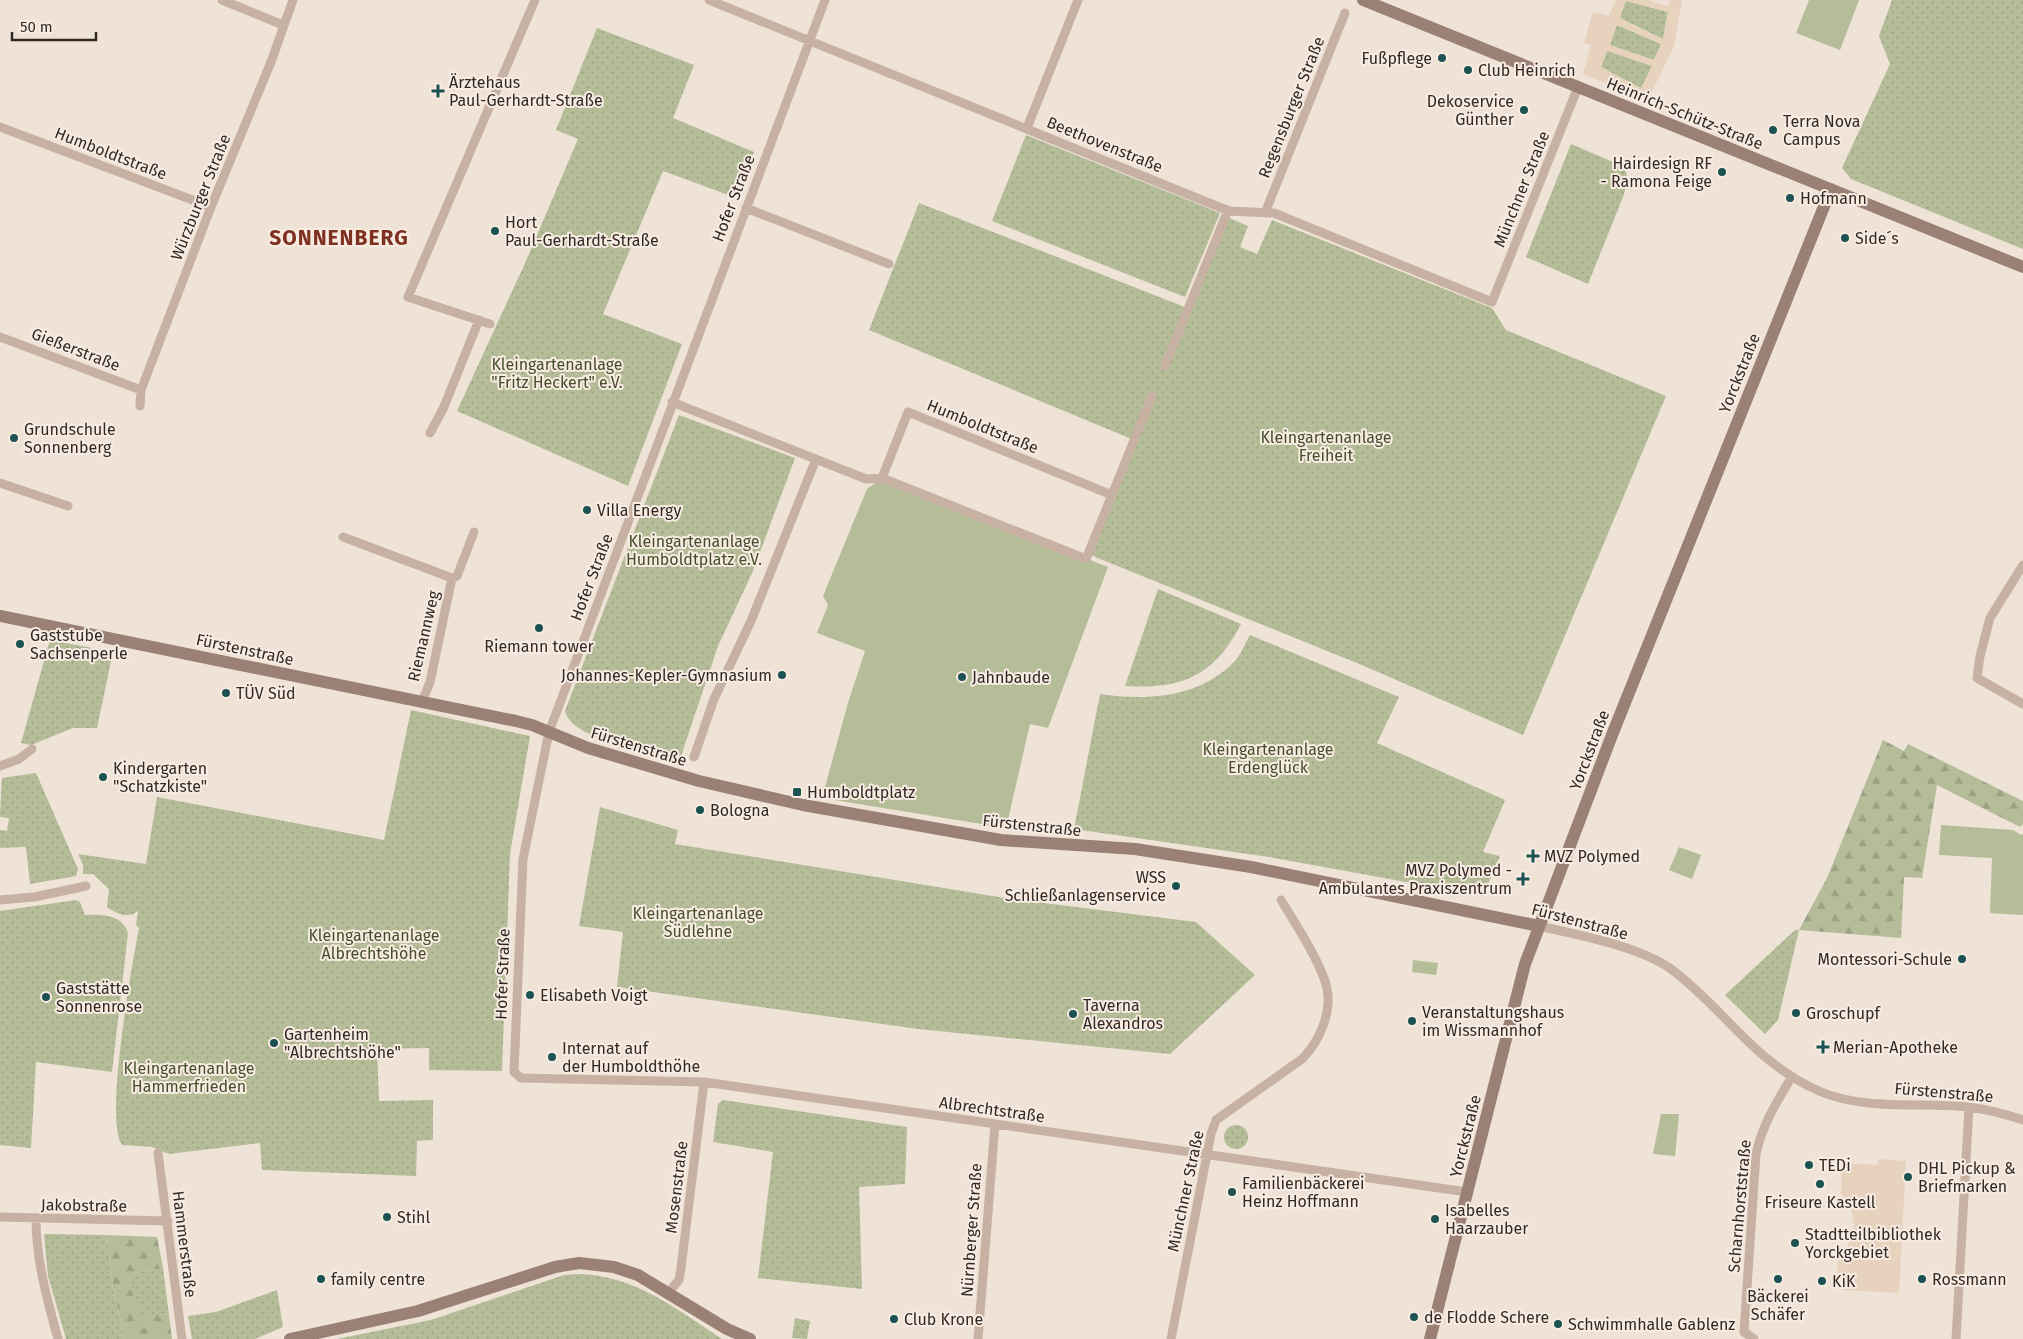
<svg xmlns="http://www.w3.org/2000/svg" width="2023" height="1339" font-family="'Fira Sans',sans-serif">
  <style>
    .grass { fill: url(#grass-dots) }
    .forest { fill: url(#forest-firs) }
    .park { fill: #b4bd98 }
    .plaza { fill: #e7d2be; fill-rule: evenodd }
    .lines { fill: none; stroke-linecap: round; stroke-linejoin: round }
    .street { stroke: #c7b1a3; stroke-width: 9 }
    .secondary { stroke: #9a8075; stroke-width: 12 }
    .poi-dot { fill: #1c5251; stroke: #f8ece2; stroke-width: 2 }
    .labels { text-anchor: middle; stroke-width: 4; stroke-linejoin: round; paint-order: stroke }
    .poi-label { font-size: 16px; fill: #322825; stroke: #f8ece2; text-anchor: start }
    .street-label { font-size: 16px; fill: #322825; stroke: #f8ece2 }
    .park-label { font-size: 16px; fill: #444f2a; stroke: #f8ece2 }
    .district-label { font-size: 21px; font-weight: bold; letter-spacing: 1px; fill: #7e3021; stroke: #f8ece2 }
  </style>
  <defs>
    <pattern id="grass-dots" width="8" height="8" patternUnits="userSpaceOnUse" patternTransform="scale(1.25)"><rect width="8" height="8" fill="#b4bd98"/><path d="M2 2h.1M6 6h.1" fill="none" stroke="#9ba283" stroke-width="1.8" stroke-linecap="round"/></pattern>
    <pattern id="forest-firs" width="22" height="20" patternUnits="userSpaceOnUse" patternTransform="scale(1.25)"><rect width="22" height="20" fill="#b4bd98"/><path d="M5 1l3.5 6h-7zM16 11l3.5 6h-7z" fill="#9ba283"/></pattern>
  </defs>
  <rect width="100%" height="100%" fill="#efe2d7"/>
  <!-- grass -->
  <path class="grass" d="M1892 0H2023V249L1851 179 1842 168 1890 64 1879 36Z
    M1626 1 1668 12 1663 39 1619 18Z
    M1617 25 1661 44 1654 60 1609 45Z
    M597 28 694 65 673 118 754 152 734 197 663 171 603 314 682 344 628 486 457 411 526 261 578 139 556 130Z
    M1607 50 1652 66 1641 89 1601 67Z
    M1026 135 1220 213 1185 297 992 221Z
    M1571 144 1620 165 1626 172 1628 180 1623 197 1588 284 1526 257Z
    M919 203 1190 309 1227 217 1248 226 1240 247 1257 254 1272 220 1492 308 1506 330 1666 396 1523 735 1364 666 1088 554 1134 440 869 330Z
    M679 415 795 458 753 571 718 646 679 762C652 754 571 739 565 711Z
    M1158 589 1241 624C1215 675 1182 690 1125 686Z
    M1250 635 1399 697 1377 743 1505 800 1483 852 1500 856 1483 896 1269 857 1074 829 1100 694C1146 701 1199 698 1234 662 1241 655 1245 643 1250 635Z
    M50 640 113 652 97 728H73L31 745 21 743Z
    M411 710 530 736 510 854 502 1071 429 1070V1048L377 1049 379 1101 433 1100V1140L417 1141 416 1176 262 1170 260 1143 169 1154 152 1147 122 1145C104 1121 132 964 139 928L136 925 138 911C128 919 117 914 107 907L109 889 93 874H83V864L78 854 146 864 157 797 384 840Z
    M36 773 78 869 76 876 30 884 26 847 0 848V830L7 831 9 818 0 817V814L2 778Z
    M600 807 678 830 675 844 1011 899 1196 922 1255 975 1170 1054 918 1029 617 987 623 932 579 926Z
    M76 900 80 902 85 915C100 914 123 914 128 933L112 1072 36 1062 31 1148 0 1145V911Z
    M1795 930H1799L1778 1020 1765 1034 1725 995Z
    M723 1100 907 1127 905 1184 859 1187 862 1289 758 1278 773 1152 713 1142 718 1104Z
    M1224 1137a12 12 0 1 1 24 0a12 12 0 1 1-24 0Z
    M44 1234 107 1235 113 1288 125 1339H66L48 1276Z
    M163 1268 169 1315 161 1313 143 1316 130 1287 131 1274Z
    M579 1274C634 1275 678 1310 722 1339H337L431 1320 564 1275Z
    M277 1290 283 1327 255 1339H192L188 1316 216 1312Z
    M795 1318 810 1321 807 1339 792 1338Z"/>
  <!-- forest -->
  <path class="forest" d="M1883 740 1904 751 1908 744 2023 801V824L2020 827 1937 785 1922 878 1904 877 1901 938 1799 930 1827 878Z
    M107 1235 157 1237 163 1268 131 1274 130 1287 143 1315 161 1313 169 1315 172 1339H125L113 1288Z"/>
  <!-- park -->
  <path class="park" d="M1809 0H1859L1840 50 1796 33Z
    M1318 439 1332 444 1323 460 1314 468 1307 465Z
    M882 478 1108 567 1048 728 1030 724 1006 828 822 798 848 703 865 651 817 633 828 605 823 596 867 489Z
    M1941 825 2013 830 2021 835 2023 834V915L1990 913 1992 858 1939 855Z
    M1679 847 1701 855 1692 879 1669 870Z
    M1413 960 1438 963 1436 975 1412 972Z
    M1661 1114H1679L1675 1156 1653 1154Z"/>
  <!-- plaza -->
  <path class="plaza" d="M1616 0H1648L1668 6 1670 0H1682L1674 46 1648 100 1583 74 1591 45 1584 43 1593 12 1609 16ZM1626 1 1668 12 1663 39 1620 18ZM1617 25 1661 44 1654 60 1610 45ZM1607 51 1652 66 1641 88 1601 67Z
    M1878 1159 1906 1161 1899 1293 1843 1290V1279L1837 1278 1838 1259 1849 1244 1854 1226 1851 1207 1841 1193 1842 1163 1878 1165Z"/>
  <g class="lines">
    <!-- street -->
    <path class="street" d="M222 0 283 25
      M709 0 1229 211 1274 213 1492 302 1578 87
      M825 0 549 732 523 859 514 1072 521 1078 704 1082 1467 1192
      M0 127 211 207
      M1027 128 1078 0
      M746 208 889 264
      M1265 213 1345 13
      M490 324 408 297 535 0
      M0 337 141 390
      M1165 366 1228 210
      M672 402 866 479 882 478 1086 559 1152 396
      M140 406 141 390 211 207 271 62 293 0
      M430 433 443 409 479 320
      M882 478 908 412 1112 495
      M0 483 68 506
      M343 537 452 578 430 682 422 702
      M2023 565 1990 618 1980 656 1977 678 2023 704
      M452 578 457 576 474 532
      M694 757 714 699 751 621 816 459
      M0 766 19 759 32 749
      M0 900 34 897 86 886
      M1539 926C1578 935 1639 946 1671 969 1726 1010 1753 1062 1819 1091 1865 1111 1920 1102 1968 1107 1987 1109 2005 1114 2023 1120
      M158 1153 182 1339
      M0 1217 168 1221
      M36 1219C36 1260 47 1299 58 1339
      M669 1292 679 1280 681 1268 704 1082
      M978 1339 995 1124
      M1171 1339 1211 1134 1216 1120 1302 1059C1319 1042 1332 1013 1327 989 1323 966 1294 921 1281 900
      M1754 1339 1744 1332 1756 1154C1762 1126 1776 1103 1791 1078
      M1956 1339 1969 1107"/>
    <!-- secondary -->
    <path class="secondary" d="M1363 0 2023 267
      M0 616 516 721 532 725 588 748 699 781 803 805 1001 840 1135 849 1251 867 1539 926
      M290 1339 418 1311 555 1267 579 1263 614 1267 638 1275 727 1329 750 1339
      M1430 1339 1525 964 1612 735 1831 189"/>
  </g>
  <!-- markers -->
  <g class="poi-dot">
    <circle cx="1442" cy="58" r="5"/>
    <circle cx="1468" cy="70" r="5"/>
    <path d="M435.5 83.5h5v5h5v5h-5v5h-5v-5h-5v-5h5z"/>
    <circle cx="1524" cy="110" r="5"/>
    <circle cx="1773" cy="130" r="5"/>
    <circle cx="1722" cy="172" r="5"/>
    <circle cx="1790" cy="198" r="5"/>
    <circle cx="495" cy="231" r="5"/>
    <circle cx="1845" cy="238" r="5"/>
    <circle cx="14" cy="438" r="5"/>
    <circle cx="587" cy="510" r="5"/>
    <circle cx="539" cy="628" r="5"/>
    <circle cx="20" cy="644" r="5"/>
    <circle cx="782" cy="675" r="5"/>
    <circle cx="962" cy="677" r="5"/>
    <circle cx="226" cy="693" r="5"/>
    <circle cx="103" cy="777" r="5"/>
    <rect x="792" y="787" width="10" height="10" rx="2.5"/>
    <circle cx="700" cy="810" r="5"/>
    <path d="M1530.5 848.5h5v5h5v5h-5v5h-5v-5h-5v-5h5z"/>
    <path d="M1520.5 871.5h5v5h5v5h-5v5h-5v-5h-5v-5h5z"/>
    <circle cx="1176" cy="886" r="5"/>
    <circle cx="1962" cy="959" r="5"/>
    <circle cx="530" cy="995" r="5"/>
    <circle cx="46" cy="997" r="5"/>
    <circle cx="1796" cy="1013" r="5"/>
    <circle cx="1073" cy="1014" r="5"/>
    <circle cx="1412" cy="1021" r="5"/>
    <circle cx="274" cy="1043" r="5"/>
    <path d="M1820.5 1039.5h5v5h5v5h-5v5h-5v-5h-5v-5h5z"/>
    <circle cx="552" cy="1057" r="5"/>
    <circle cx="1809" cy="1165" r="5"/>
    <circle cx="1908" cy="1177" r="5"/>
    <circle cx="1820" cy="1184" r="5"/>
    <circle cx="1232" cy="1192" r="5"/>
    <circle cx="387" cy="1217" r="5"/>
    <circle cx="1435" cy="1219" r="5"/>
    <circle cx="1795" cy="1243" r="5"/>
    <circle cx="321" cy="1279" r="5"/>
    <circle cx="1778" cy="1279" r="5"/>
    <circle cx="1922" cy="1279" r="5"/>
    <circle cx="1822" cy="1281" r="5"/>
    <circle cx="1414" cy="1317" r="5"/>
    <circle cx="894" cy="1319" r="5"/>
    <circle cx="1558" cy="1324" r="5"/>
  </g>
  <g class="labels">
    <!-- poi labels -->
    <g class="poi-label">
      <text x="1432" y="64" text-anchor="end">Fußpflege</text>
      <text x="1478" y="76">Club Heinrich</text>
      <text x="449" y="88">Ärztehaus<tspan x="449" dy="18">Paul-Gerhardt-Straße</tspan></text>
      <text x="1514" y="107" text-anchor="end">Dekoservice<tspan x="1514" dy="18">Günther</tspan></text>
      <text x="1783" y="127">Terra Nova<tspan x="1783" dy="18">Campus</tspan></text>
      <text x="1712" y="169" text-anchor="end">Hairdesign RF<tspan x="1712" dy="18">- Ramona Feige</tspan></text>
      <text x="1800" y="204">Hofmann</text>
      <text x="505" y="228">Hort<tspan x="505" dy="18">Paul-Gerhardt-Straße</tspan></text>
      <text x="1855" y="244">Side´s</text>
      <text x="24" y="435">Grundschule<tspan x="24" dy="18">Sonnenberg</tspan></text>
      <text x="597" y="516">Villa Energy</text>
      <text x="30" y="641">Gaststube<tspan x="30" dy="18">Sachsenperle</tspan></text>
      <text x="539" y="652" text-anchor="middle">Riemann tower</text>
      <text x="772" y="681" text-anchor="end">Johannes-Kepler-Gymnasium</text>
      <text x="972" y="683">Jahnbaude</text>
      <text x="236" y="699">TÜV Süd</text>
      <text x="113" y="774">Kindergarten<tspan x="113" dy="18">"Schatzkiste"</tspan></text>
      <text x="807" y="798">Humboldtplatz</text>
      <text x="710" y="816">Bologna</text>
      <text x="1544" y="862">MVZ Polymed</text>
      <text x="1512" y="876" text-anchor="end">MVZ Polymed -<tspan x="1512" dy="18">Ambulantes Praxiszentrum</tspan></text>
      <text x="1166" y="883" text-anchor="end">WSS<tspan x="1166" dy="18">Schließanlagenservice</tspan></text>
      <text x="1952" y="965" text-anchor="end">Montessori-Schule</text>
      <text x="56" y="994">Gaststätte<tspan x="56" dy="18">Sonnenrose</tspan></text>
      <text x="540" y="1001">Elisabeth Voigt</text>
      <text x="1083" y="1011">Taverna<tspan x="1083" dy="18">Alexandros</tspan></text>
      <text x="1422" y="1018">Veranstaltungshaus<tspan x="1422" dy="18">im Wissmannhof</tspan></text>
      <text x="1806" y="1019">Groschupf</text>
      <text x="284" y="1040">Gartenheim<tspan x="284" dy="18">"Albrechtshöhe"</tspan></text>
      <text x="1833" y="1053">Merian-Apotheke</text>
      <text x="562" y="1054">Internat auf<tspan x="562" dy="18">der Humboldthöhe</tspan></text>
      <text x="1819" y="1171">TEDi</text>
      <text x="1918" y="1174">DHL Pickup &amp;<tspan x="1918" dy="18">Briefmarken</tspan></text>
      <text x="1242" y="1189">Familienbäckerei<tspan x="1242" dy="18">Heinz Hoffmann</tspan></text>
      <text x="1820" y="1208" text-anchor="middle">Friseure Kastell</text>
      <text x="1445" y="1216">Isabelles<tspan x="1445" dy="18">Haarzauber</tspan></text>
      <text x="397" y="1223">Stihl</text>
      <text x="1805" y="1240">Stadtteilbibliothek<tspan x="1805" dy="18">Yorckgebiet</tspan></text>
      <text x="331" y="1285">family centre</text>
      <text x="1932" y="1285">Rossmann</text>
      <text x="1832" y="1287">KiK</text>
      <text x="1778" y="1302" text-anchor="middle">Bäckerei<tspan x="1778" dy="18">Schäfer</tspan></text>
      <text x="1424" y="1323">de Flodde Schere</text>
      <text x="904" y="1325">Club Krone</text>
      <text x="1568" y="1330">Schwimmhalle Gablenz</text>
    </g>
    <!-- street labels -->
    <g class="street-label">
      <text transform="translate(1291 107) rotate(-68)" y="6">Regensburger Straße</text>
      <text transform="translate(1685 113) rotate(22)" y="6">Heinrich-Schütz-Straße</text>
      <text transform="translate(1105 144) rotate(22)" y="6">Beethovenstraße</text>
      <text transform="translate(111 153) rotate(21)" y="6">Humboldtstraße</text>
      <text transform="translate(1521 189) rotate(-68)" y="6">Münchner Straße</text>
      <text transform="translate(200 197) rotate(-68)" y="6">Würzburger Straße</text>
      <text transform="translate(733 198) rotate(-69)" y="6">Hofer Straße</text>
      <text transform="translate(76 349) rotate(21)" y="6">Gießerstraße</text>
      <text transform="translate(1739 373) rotate(-68)" y="6">Yorckstraße</text>
      <text transform="translate(983 426) rotate(22)" y="6">Humboldtstraße</text>
      <text transform="translate(591 577) rotate(-69)" y="6">Hofer Straße</text>
      <text transform="translate(423 636) rotate(-77)" y="6">Riemannweg</text>
      <text transform="translate(245 649) rotate(12)" y="6">Fürstenstraße</text>
      <text transform="translate(639 746) rotate(17)" y="6">Fürstenstraße</text>
      <text transform="translate(1589 750) rotate(-69)" y="6">Yorckstraße</text>
      <text transform="translate(1032 825) rotate(6)" y="6">Fürstenstraße</text>
      <text transform="translate(1580 921) rotate(15)" y="6">Fürstenstraße</text>
      <text transform="translate(502 974) rotate(-88)" y="6">Hofer Straße</text>
      <text transform="translate(1944 1092) rotate(5)" y="6">Fürstenstraße</text>
      <text transform="translate(992 1109) rotate(8)" y="6">Albrechtstraße</text>
      <text transform="translate(1465 1136) rotate(-76)" y="6">Yorckstraße</text>
      <text transform="translate(676 1187) rotate(-83)" y="6">Mosenstraße</text>
      <text transform="translate(1185 1191) rotate(-78)" y="6">Münchner Straße</text>
      <text transform="translate(84 1205) rotate(1)" y="6">Jakobstraße</text>
      <text transform="translate(1739 1206) rotate(-85)" y="6">Scharnhorststraße</text>
      <text transform="translate(971 1230) rotate(-86)" y="6">Nürnberger Straße</text>
      <text transform="translate(185 1244) rotate(83)" y="6">Hammerstraße</text>
    </g>
    <!-- park labels -->
    <g class="park-label">
      <text x="557" y="370">Kleingartenanlage<tspan x="557" dy="18">"Fritz Heckert" e.V.</tspan></text>
      <text x="1326" y="443">Kleingartenanlage<tspan x="1326" dy="18">Freiheit</tspan></text>
      <text x="694" y="547">Kleingartenanlage<tspan x="694" dy="18">Humboldtplatz e.V.</tspan></text>
      <text x="1268" y="755">Kleingartenanlage<tspan x="1268" dy="18">Erdenglück</tspan></text>
      <text x="698" y="919">Kleingartenanlage<tspan x="698" dy="18">Südlehne</tspan></text>
      <text x="374" y="941">Kleingartenanlage<tspan x="374" dy="18">Albrechtshöhe</tspan></text>
      <text x="189" y="1074">Kleingartenanlage<tspan x="189" dy="18">Hammerfrieden</tspan></text>
    </g>
    <!-- district labels -->
    <g class="district-label">
      <text x="339" y="245">SONNENBERG</text>
    </g>
  </g>
  <!-- scale -->
  <path d="M12 32v8h84v-8" fill="none" stroke="#322825" stroke-width="2.5"/>
  <text x="20" y="32" font-size="15" fill="#322825" stroke="#f8ece2" stroke-width="4" paint-order="stroke">50 m</text>
</svg>
